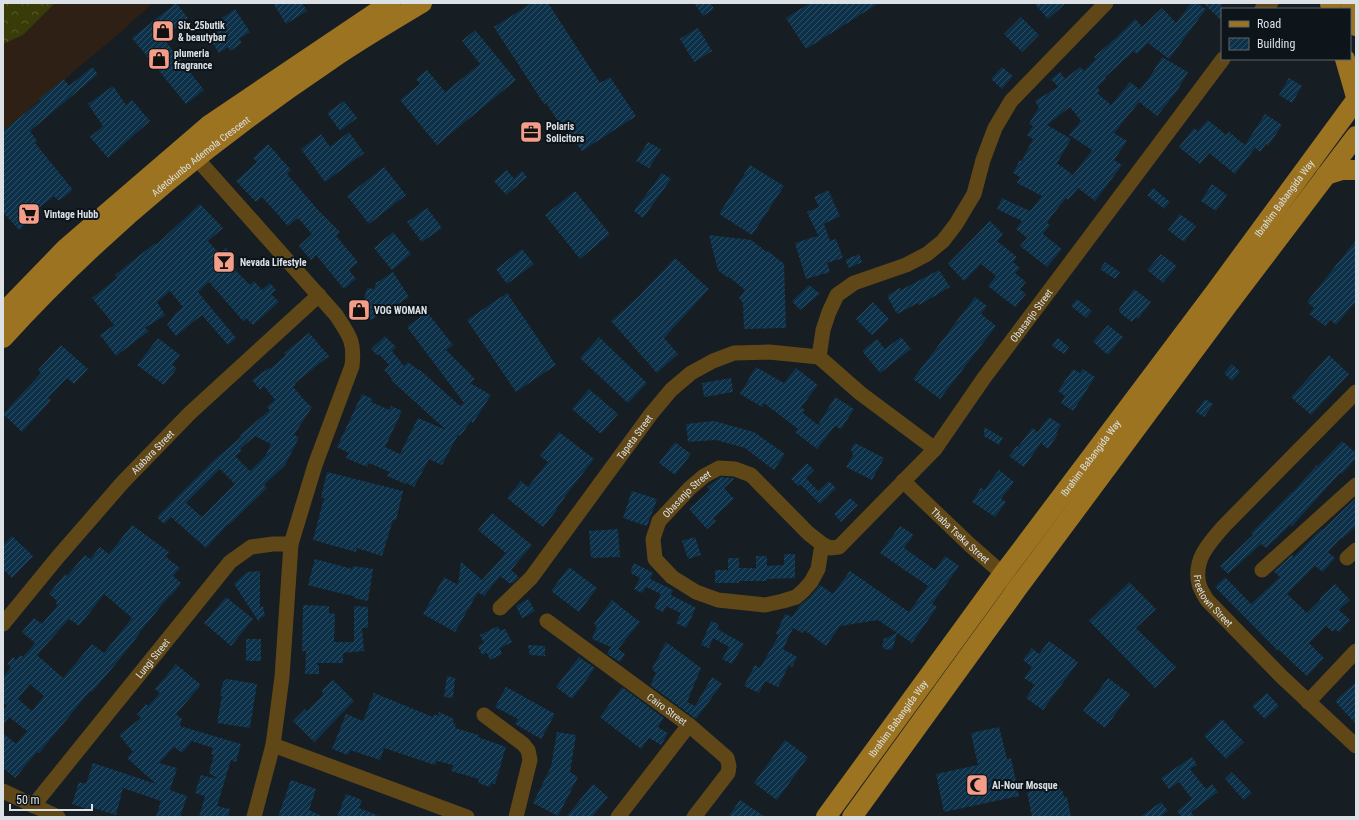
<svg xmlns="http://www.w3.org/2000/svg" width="1359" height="820" font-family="'Roboto Condensed',sans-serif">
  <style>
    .commercial { fill: #2e2014 }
    .forest { fill: url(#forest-crowns) }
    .building { fill: url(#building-hatch); fill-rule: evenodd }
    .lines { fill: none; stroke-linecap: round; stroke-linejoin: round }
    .minor { stroke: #604717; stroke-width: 15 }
    .major { stroke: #9c7320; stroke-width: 20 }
    .labels { text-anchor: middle; stroke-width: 4; stroke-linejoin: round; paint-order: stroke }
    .poi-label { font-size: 10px; font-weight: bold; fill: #dbe1e5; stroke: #0d141a; text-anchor: start }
    .street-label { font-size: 10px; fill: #dbe1e5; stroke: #0d141a }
  </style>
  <defs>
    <pattern id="forest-crowns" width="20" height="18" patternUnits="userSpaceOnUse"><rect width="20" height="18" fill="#393b08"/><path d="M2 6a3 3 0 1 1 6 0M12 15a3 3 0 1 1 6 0" fill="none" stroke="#55572c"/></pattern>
    <pattern id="building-hatch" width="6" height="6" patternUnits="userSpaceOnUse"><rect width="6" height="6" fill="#0e314a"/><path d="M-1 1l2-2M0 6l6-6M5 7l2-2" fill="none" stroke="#304f64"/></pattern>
  </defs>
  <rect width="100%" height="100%" fill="#161d23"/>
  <!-- commercial -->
  <path class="commercial" d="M55 3H153L123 30 3 131V44L23 35Z"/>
  <!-- forest -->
  <path class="forest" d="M3 3H55L23 35 3 44Z"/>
  <!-- building -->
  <path class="building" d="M176 3 188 18 163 38 204 90 186 104 132 38Z
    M273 3H302L307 11 286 24Z
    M532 3H548L600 83 610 77 636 116 582 151 564 125 562 127 546 103 544 104 494 27Z
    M694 3H711L714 9 703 16Z
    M810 3H879L806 49 786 18Z
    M1034 3H1066L1048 19Z
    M1191 3H1197L1206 9 1169 59 1148 43 1137 54 1134 51 1105 77 1106 79 1097 87 1100 91 1097 93 1111 105 1130 82 1140 90 1151 75 1162 57 1188 72 1177 91 1157 116 1139 102 1114 133 1127 141 1114 160 1122 165 1095 201 1078 188 1068 200 1066 198 1053 214 1047 223 1050 225 1043 234 1062 249 1047 267 1020 246 1027 238 1016 229 1022 221 997 209 1002 198 1030 211 1042 196 1017 183 1020 177 1013 173 1020 160 1022 161 1033 139 1027 135 1033 126 1029 124 1039 107 1035 101 1058 87 1051 79 1060 72 1065 79 1080 67 1084 71 1096 59 1094 57 1119 35 1135 19 1142 27 1162 8 1176 23ZM1070 107 1081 121 1069 135 1092 150 1073 175 1057 163 1071 139 1047 125Z
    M1203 3H1222V21Z
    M235 9 250 32 239 39 242 43 230 51 228 47 219 53 208 36 226 24 222 18Z
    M1021 17 1039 35 1022 52 1004 34Z
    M698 28 712 51 694 62 680 39Z
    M475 30 516 80 437 145 400 100 420 84 416 79 427 70 445 92 480 64 462 41Z
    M92 67 98 74 30 131 37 141 35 143 73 190 59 201 54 196 39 208 41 210 19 230 3 212V131L41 100 39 99 64 79 69 86Z
    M1002 67 1013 76 1002 89 991 79Z
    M1289 78 1302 86 1292 103 1279 95Z
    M113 86 126 105 132 100 150 121 108 158 90 137 103 126 88 104Z
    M344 101 357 118 340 131 327 113Z
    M1265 114 1282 125 1268 146 1266 144 1260 152 1255 148 1235 174 1209 153 1200 164 1179 147 1194 128 1198 131 1208 120 1226 135 1229 132 1245 145Z
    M349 132 364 153 325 182 301 149 321 134 330 147Z
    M648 142 661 149 649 168 636 161Z
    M268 144 291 170 287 174 319 211 340 232 336 236 358 262 349 270 356 279 344 289 316 255 311 260 299 246 312 234 298 218 288 226 262 197 256 202 236 181 257 162 253 158Z
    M750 165 784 186 752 235 719 214Z
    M384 167 406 195 369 224 347 196Z
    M507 170 514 179 522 171 527 177 506 195 494 181Z
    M662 173 671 179 643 218 634 211Z
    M1212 184 1227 195 1216 211 1201 201Z
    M1153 188 1170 202 1164 209 1147 195Z
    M828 190 840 216 824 224 830 241 836 239 843 258 827 263 830 272 806 279 795 243 817 236 819 237 807 212 819 207 814 197Z
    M575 191 610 234 580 259 545 215Z
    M200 204 223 228 208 241 220 254 226 248 234 257 228 263 250 285 254 281 262 290 270 283 276 290 271 294 279 302 253 325 246 318 243 321 209 282 198 292 236 338 228 345 202 315 176 336 167 325 176 313 183 307 170 291 157 302 165 315 145 328 149 331 116 356 100 335 114 325 92 298 117 278 115 275 155 243 156 245Z
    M427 208 442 228 422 242 407 222Z
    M1180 214 1196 226 1184 242 1168 230Z
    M990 221 1003 234 997 241 1017 257 1013 262 1020 268 1015 273 1026 282 1020 289 1026 294 1015 307 988 286 996 276 981 264 964 281 948 264Z
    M393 232 411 254 392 270 374 248Z
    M709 235 751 240 767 252 768 251 784 264 786 328 744 329 743 303 739 298 745 290 729 277 728 278 718 270Z
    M1356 240V301L1336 325 1330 320 1325 326 1309 314 1314 308 1307 302Z
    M522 249 534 264 507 284 496 269Z
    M859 254 862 262 849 268 845 260Z
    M1161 254 1177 266 1163 283 1147 270Z
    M675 258 709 289 664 338 678 354 657 373 611 321 638 297Z
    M1105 262 1120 272 1115 279 1100 269Z
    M939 270 950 287 919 305 918 303 897 314 887 296 900 288 901 290Z
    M393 272 409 297 371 320 362 307 367 288 374 289 376 283Z
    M809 285 820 294 800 310 792 301Z
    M1134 289 1151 302 1138 319 1136 317 1132 322 1119 312V309Z
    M507 293 556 365 516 392 467 320Z
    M975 297 987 306 981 314 996 326 940 399 913 379Z
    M1077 299 1092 311 1086 318 1071 306Z
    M873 302 889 319 872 335 856 319Z
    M427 312 453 345 446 350 475 379 470 383 491 395 473 423 471 421 460 436 458 435 442 465 429 459 414 487 405 482V484L387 476 390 472 369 463 367 467 346 458 349 453 337 447 362 394 373 399 371 402 390 410 391 406 402 411 385 447 400 454 418 418 446 430 391 380 392 379 384 370 389 365 379 354 377 355 371 349 385 336 396 347 392 351 404 366 408 362 418 370 419 369 460 406 464 403 407 327Z
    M1108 325 1123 337 1108 355 1093 342Z
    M309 333 329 356 295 383 296 385 293 387 308 404 312 407 294 435 299 437 285 465 264 485 267 488 229 525 228 524 206 548 171 517 164 524 157 517 212 462 241 437 240 435 270 410 267 407 275 400 264 386 260 390 252 380 269 368 270 369 286 355 284 353ZM255 436 271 444 266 455 250 471 235 456 242 451 240 449ZM220 469 235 484 202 517 186 503Z
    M599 337 647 383 628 403 580 358Z
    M901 337 911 349 880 373 862 351 877 339 885 349Z
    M158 338 180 355 172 365 177 368 164 385 137 365Z
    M1058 338 1069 347 1064 354 1052 346Z
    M61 345 88 369 74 384 67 378 48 398 51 400 22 432 3 414 41 373 38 370Z
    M1329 355 1349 374 1311 415 1291 397Z
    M1232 364 1240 372 1232 381 1224 373Z
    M756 367 784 383 796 368 818 385 801 407 805 410 803 413 818 425 835 397 854 409 841 429 835 426 817 449 795 432 798 429 764 403 762 407 740 394Z
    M1073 369 1080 373 1083 369 1095 377 1073 411 1061 403 1065 396 1058 391Z
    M731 378 733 392 704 397 702 383Z
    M589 389 618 414 601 434 572 409Z
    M1205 399 1213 404 1204 417 1196 412Z
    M1049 417 1061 425 1056 433 1058 434 1048 449 1041 443 1024 467 1009 456 1017 446 1018 447 1032 428 1038 432Z
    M714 421 754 432 785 454 774 470 745 448 716 440 688 442 686 424Z
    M984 427 1003 438 999 445 984 436Z
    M559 432 594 459 565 496V497L556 509 557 510 543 527 507 498 521 481 528 487 548 462 540 456Z
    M1342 441 1356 453V458L1342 474 1340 473 1292 526 1290 525 1266 548 1261 544 1228 574 1220 566 1253 535 1251 533 1292 492H1293L1317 465 1318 466Z
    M675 442 691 454 675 475 659 463Z
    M855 443 884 458 872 480 846 467 853 455 851 449Z
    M807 463 814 470 806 478 818 491 829 481 836 488 820 504 800 484 798 486 791 479Z
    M999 470 1014 482 1001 499 1006 502 995 517 972 502 981 488 984 490Z
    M327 472 403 491 396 520H393L382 556 357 548 356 552 313 540 324 498H321Z
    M721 477 733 478 734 479 724 488 734 499 713 518 716 521 707 529 689 509 710 490 707 487Z
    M632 491 657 499 647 526 623 518Z
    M850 498 858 505 841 522 834 514Z
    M1356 498V526L1342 539 1341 538 1328 552 1335 558 1323 572 1315 566 1287 594 1307 613 1320 600 1319 599 1335 584 1350 600 1339 610 1350 620 1339 632 1335 629 1333 632 1326 626 1309 643 1324 658 1307 676 1279 650 1278 651 1215 587 1225 577 1251 604 1280 577 1274 571 1292 555 1294 557 1321 529 1322 530Z
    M492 513 532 545 511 570 519 577 513 583H509L500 576 484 596 478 592 455 632 423 614 444 577 458 585 461 562 482 580 506 553 478 530Z
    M132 525 169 552 165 556 180 568 173 576 181 583 171 596 170 595 139 633H140L119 660 91 693 90 691 39 753 37 752 15 778 3 768V733L16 744 27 731 9 717 3 725V711L7 706 3 702V677L11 667 7 664 13 657 16 660 20 655 23 657 35 643 22 632 34 618 42 624 58 605 56 604 57 601 49 594 65 574 67 576 85 555 90 559 100 547 109 554ZM104 594 132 618 104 653 92 644 63 678 37 655 69 619 79 626ZM30 684 44 696 32 711 18 699Z
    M900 526 914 535 904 548 935 570 945 556 959 566 932 604 937 607 912 643 878 620 840 626 826 646 804 630 802 633 793 628 783 649 797 657 792 667 789 665 778 687 765 681 759 693 744 686 755 665 760 668 779 635 776 634 785 614 792 617 801 604 810 597 820 585 833 594 850 571 909 612 928 586 880 553Z
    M618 529 620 557 591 558 589 531Z
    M12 536 33 556 12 578 3 569V545Z
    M695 537 701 555 688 559 682 541Z
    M784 554H795V578L767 579V581H739V583H715V570H728V558H739V568H756V556H767V566L784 565Z
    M315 559 352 569 353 566 373 569 368 601 354 598V596L339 593 308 585Z
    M634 563 653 573 650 579 673 590 671 595 696 608 686 628 676 623 681 613 666 606 663 612 654 608 661 594 646 587 642 593 634 589 640 578 631 573V570Z
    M569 567 597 588 579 612 551 591Z
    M260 571V607L263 606 265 616 260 618 259 622 234 584 247 572Z
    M1129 582 1156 609 1136 628 1176 667 1155 688 1089 621Z
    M226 597 253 619 231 646 204 623Z
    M528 599 535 611 522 618 516 606Z
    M612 600 640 622 618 649 625 654 620 662 607 654 611 647 592 639 597 626 594 624Z
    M303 605 329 606V613L335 614 334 642H354V606L368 607V628H362L364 651 343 653V663H316L319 666V674H305L306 651H302Z
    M711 621 719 624 717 629 744 644 732 664 722 659 729 647 713 638 709 648 701 645Z
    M498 626 500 631 505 629 512 642 500 648 502 654 490 660 487 653 482 655 478 646 484 643 480 635Z
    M897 633 893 648 890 650 884 649 882 645 884 639Z
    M246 639H261V661H246Z
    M1049 641 1078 662 1043 710 1026 698 1035 685 1024 678 1032 667 1023 660 1032 648 1039 654Z
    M666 642 701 668 687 702 695 706 712 677 722 684 696 719 650 685 656 673 652 669Z
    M528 645 545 646V656L530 655Z
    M579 657 595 668 572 699 556 687Z
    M176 664 201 685 176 714 182 719 180 726 241 744 236 762 231 760 217 806 230 809 228 817H199L205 796 195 793 201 775 218 779 209 773 214 755 211 754 213 748 192 741 182 753 174 747 159 763 177 768 170 790 187 796 180 817H156L161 801 123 788 116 815 93 808 92 811 72 804 79 782 86 784 93 763 156 784 127 758 133 752 119 735 141 718 137 715 146 704 148 706 160 693 155 689Z
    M447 676 455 678 453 698 444 697Z
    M1108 678 1130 694 1105 728 1083 711Z
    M227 679 257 684 250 728 217 723 222 696H220L223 682Z
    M333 680 354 701 314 742 293 721 305 709 307 711 323 695 322 690Z
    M1356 682V724L1335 701Z
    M506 687 555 714 541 739 515 724 518 719 495 707Z
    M622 687 664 718 658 727 668 733 661 745 649 738 641 749 600 717Z
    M374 693 433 717 434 714 438 716 439 712 454 719 453 723 456 724 455 728 479 735 478 737 506 747 495 784 491 783 490 787 478 783 479 779 451 771 453 765 437 761 435 765 384 748 380 760 350 750 348 755 332 749 346 714 363 721Z
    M1267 693 1279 706 1265 719 1252 706Z
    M1222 719 1244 742 1226 759 1204 736Z
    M999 727 1007 759 1011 758 1019 796 944 812 936 774 978 765 971 733Z
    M557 732 576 735 570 772 578 777 558 816 533 803 551 767Z
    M785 740 808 757 777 800 754 783Z
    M1192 757 1197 765 1190 769 1206 789 1212 784 1218 792 1191 812 1195 817H1182L1177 811 1192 799 1179 782 1169 789 1161 778Z
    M1232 772 1252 793 1244 800 1225 779Z
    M291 780 316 789 309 810 324 817H278Z
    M593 784 608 797 592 817H566Z
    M1059 786 1060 790H1062L1064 797H1067L1071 817H1032L1027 792Z
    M346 794 362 800 359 808 381 817H337Z
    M740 800 765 817H728Z
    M1161 802 1168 811 1160 817H1140Z"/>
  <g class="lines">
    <!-- minor -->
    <g class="minor">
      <path d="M1262 9 1271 3"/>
      <path d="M190 151 336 315C349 335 355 341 352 366L315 465 291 544 282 677 273 745 254 817"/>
      <path id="s1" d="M1356 392 1224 526C1209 543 1193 560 1199 584 1200 589 1204 595 1207 600L1282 677 1356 746"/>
      <path d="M935 449 860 393 819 357 823 330 829 312 837 295 854 283 906 265 927 254 943 241 956 224 974 194 983 160 995 128 1011 101 1106 3"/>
      <path id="s2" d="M903 481 970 545 1003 574 1010 582"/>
      <path id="s3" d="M822 544 818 569 811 582 803 591 796 597 783 601 765 605 718 600 696 592 672 577 655 559 653 539 659 521 690 488 704 476 719 468 735 469 751 475 808 533 822 544 830 548 839 547 935 449 984 378 1223 59"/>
      <path d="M1347 558 1356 550"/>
      <path d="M1262 570 1356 485"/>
      <path id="s4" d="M500 608 531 578 651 414 671 390 691 373 713 361 734 353 769 352 819 357"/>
      <path id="s5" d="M547 621 689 725 727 758 729 766 728 773 694 817"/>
      <path id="s6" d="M3 624 57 558 123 482 190 413 319 295"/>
      <path d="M1308 702 1356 651"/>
      <path d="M484 715 523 744 528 750 530 760 516 817"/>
      <path d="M273 745 467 817"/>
      <path d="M3 791 58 817"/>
      <path id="s7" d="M33 806 230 562 251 547 273 544H291"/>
      <path d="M618 817 689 725"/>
    </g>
    <!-- major -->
    <g class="major">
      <path d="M1330 3 1331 9"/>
      <path d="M1350 3 1356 26"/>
      <path d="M1345 59 1356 97"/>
      <path d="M1326 175 1342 170H1356"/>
      <path d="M3 313 66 248 209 125 390 3"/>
      <path id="s8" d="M3 338C100 231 213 139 332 59 361 39 392 21 422 3"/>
      <path id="s9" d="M826 817 1003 574 1215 292 1356 100"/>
      <path d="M852 817 1017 589 1227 306 1356 136"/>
    </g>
  </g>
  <!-- icons -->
  <defs>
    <g id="shop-square" transform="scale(1.15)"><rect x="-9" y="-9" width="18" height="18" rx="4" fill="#f49e8a" stroke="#0d141a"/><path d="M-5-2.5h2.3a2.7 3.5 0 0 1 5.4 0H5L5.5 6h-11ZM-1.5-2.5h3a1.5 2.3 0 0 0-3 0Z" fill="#111"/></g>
    <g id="office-square" transform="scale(1.15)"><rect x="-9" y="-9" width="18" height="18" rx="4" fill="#f49e8a" stroke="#0d141a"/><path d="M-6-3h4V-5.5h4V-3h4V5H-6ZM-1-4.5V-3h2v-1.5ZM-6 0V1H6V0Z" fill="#111"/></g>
    <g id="supermarket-square" transform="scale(1.15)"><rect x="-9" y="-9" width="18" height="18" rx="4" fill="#f49e8a" stroke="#0d141a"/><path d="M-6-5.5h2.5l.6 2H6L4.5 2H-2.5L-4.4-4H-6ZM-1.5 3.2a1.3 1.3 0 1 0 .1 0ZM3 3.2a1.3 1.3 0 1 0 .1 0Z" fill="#111"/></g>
    <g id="bar-square" transform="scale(1.15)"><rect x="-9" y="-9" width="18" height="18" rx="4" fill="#f49e8a" stroke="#0d141a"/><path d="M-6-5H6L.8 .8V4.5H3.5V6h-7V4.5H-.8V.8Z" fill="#111"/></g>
    <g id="mosque-square" transform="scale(1.15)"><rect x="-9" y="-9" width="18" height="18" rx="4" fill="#f49e8a" stroke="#0d141a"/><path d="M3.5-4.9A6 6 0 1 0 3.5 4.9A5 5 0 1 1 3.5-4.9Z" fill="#111"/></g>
  </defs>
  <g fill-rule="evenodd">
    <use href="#shop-square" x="163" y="31"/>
    <use href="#shop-square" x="159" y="59"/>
    <use href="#office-square" x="531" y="132"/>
    <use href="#supermarket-square" x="29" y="214"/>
    <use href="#bar-square" x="224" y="262"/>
    <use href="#shop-square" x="359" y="310"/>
    <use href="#mosque-square" x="977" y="785"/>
  </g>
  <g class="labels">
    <!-- poi labels -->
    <g class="poi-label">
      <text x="178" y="29">Six_25butik<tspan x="178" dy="12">&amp; beautybar</tspan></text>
      <text x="174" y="57">plumeria<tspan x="174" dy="12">fragrance</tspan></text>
      <text x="546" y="130">Polaris<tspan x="546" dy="12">Solicitors</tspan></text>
      <text x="44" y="218">Vintage Hubb</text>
      <text x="240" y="266">Nevada Lifestyle</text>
      <text x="374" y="314">VOG WOMAN</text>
      <text x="992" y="789">Al-Nour Mosque</text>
    </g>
    <!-- street labels -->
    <g class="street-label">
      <text dy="4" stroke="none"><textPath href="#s8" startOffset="269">Adetokunbo Ademola Crescent</textPath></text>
      <text dy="4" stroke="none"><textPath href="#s9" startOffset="770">Ibrahim Babangida Way</textPath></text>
      <text dy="4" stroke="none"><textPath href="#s3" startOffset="789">Obasanjo Street</textPath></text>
      <text dy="4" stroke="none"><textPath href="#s4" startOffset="218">Tapeta Street</textPath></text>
      <text dy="4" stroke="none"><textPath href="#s6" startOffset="228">Atabara Street</textPath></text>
      <text dy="4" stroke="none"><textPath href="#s9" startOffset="446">Ibrahim Babangida Way</textPath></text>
      <text dy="4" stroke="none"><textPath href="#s3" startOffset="295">Obasanjo Street</textPath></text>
      <text dy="4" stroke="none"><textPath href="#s2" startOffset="79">Thaba Tseka Street</textPath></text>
      <text dy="4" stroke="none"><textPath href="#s1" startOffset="276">Freetown Street</textPath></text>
      <text dy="4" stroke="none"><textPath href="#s7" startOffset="190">Lungi Street</textPath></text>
      <text dy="4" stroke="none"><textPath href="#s5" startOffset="149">Cairo Street</textPath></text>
      <text dy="4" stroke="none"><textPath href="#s9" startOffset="122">Ibrahim Babangida Way</textPath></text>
    </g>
  </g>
  <!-- border -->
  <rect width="1359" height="820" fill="none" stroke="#dbe1e5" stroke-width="8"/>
  <!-- legend -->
  <rect x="1221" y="8" width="130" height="52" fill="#0d141a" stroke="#5f666b"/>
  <rect x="1229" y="21" width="20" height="6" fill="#9c7320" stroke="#5f666b"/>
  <text x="1257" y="28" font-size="12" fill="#dbe1e5">Road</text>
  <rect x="1229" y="38" width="20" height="12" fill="url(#building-hatch)" stroke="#5f666b"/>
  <text x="1257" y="48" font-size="12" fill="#dbe1e5">Building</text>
  <!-- scale -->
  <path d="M10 804v6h82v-6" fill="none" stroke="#dbe1e5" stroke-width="2"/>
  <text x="16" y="804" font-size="12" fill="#dbe1e5" stroke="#0d141a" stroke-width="3" paint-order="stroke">50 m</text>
</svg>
